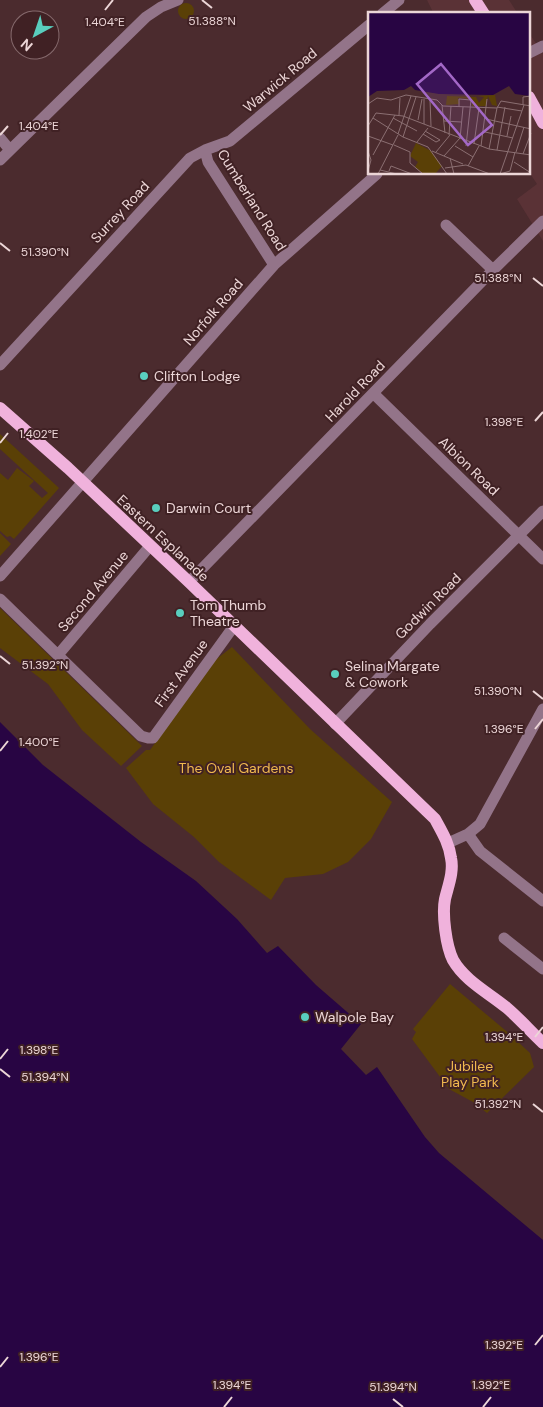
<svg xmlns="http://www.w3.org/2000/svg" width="543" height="1407" font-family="'DM Sans',sans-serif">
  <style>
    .built { fill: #5a3236 }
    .green { fill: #5a4006 }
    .water { fill: #280543 }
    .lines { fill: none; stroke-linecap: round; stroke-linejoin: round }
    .minor { stroke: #937489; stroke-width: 11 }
    .major { stroke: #f0b2dc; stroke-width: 12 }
    .ticks { fill: none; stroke: #ecd6d7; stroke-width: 2 }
    .poi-dot { fill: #59cebe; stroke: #402124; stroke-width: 2 }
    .labels { text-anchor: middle; stroke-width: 4; stroke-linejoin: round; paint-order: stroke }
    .street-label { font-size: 14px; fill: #ecd6d7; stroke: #402124 }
    .poi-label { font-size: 14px; fill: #ecd6d7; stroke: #402124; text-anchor: start }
    .park-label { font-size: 14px; fill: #f0b94f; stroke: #402124 }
    .inset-road { fill: none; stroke: #8b6f72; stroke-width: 1 }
    .view { fill: #a368c7; fill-opacity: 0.15; stroke: #a368c7; stroke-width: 2.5 }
    .inset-edge { fill: none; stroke: #ecd6d7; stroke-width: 2.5 }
    .ticks-label { font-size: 12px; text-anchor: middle; fill: #ecd6d7; stroke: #402124; stroke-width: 4; stroke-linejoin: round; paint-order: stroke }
  </style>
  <rect width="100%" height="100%" fill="#4b2b2e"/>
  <!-- built -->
  <path class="built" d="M427 0H509L518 14H434Z
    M529 33 543 54V241L517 199 537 184 529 172Z"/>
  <!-- green -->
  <path class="green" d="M178 11a8 8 0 1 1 16 0a8 8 0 1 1-16 0Z
    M0 434 59 488 14 539 10 536 7 537 0 531V473L8 480 17 468 34 481 29 486 42 498 48 493 0 449Z
    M0 533 11 544 0 556Z
    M0 608 142 746 121 766 82 730 48 684 0 648Z
    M232 647 310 729 392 802 371 839 348 862 323 874 285 878 271 900 219 862 194 837 153 804 126 768 146 750H150L214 661Z
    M450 984 505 1030 530 1053 534 1067 487 1113 473 1102 449 1089 412 1039 416 1032 413 1029Z"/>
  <!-- water -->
  <path class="water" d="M0 722 43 765 141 842 196 881 237 919 267 953 278 946 316 985 361 1024 341 1049 366 1075 377 1067 425 1137 439 1153 543 1240V1407H0Z"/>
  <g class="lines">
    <!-- minor -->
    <path class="minor" d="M382 14 399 0
      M529 53 543 46
      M0 138 10 150
      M205 150 208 162 274 265
      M0 160 146 17 161 7 178 0
      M446 225 493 270
      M0 365 190 158 205 150 230 141 369 25
      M374 394 543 559
      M0 576 274 265 377 174
      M189 582 493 270 543 221
      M0 599 141 736 148 738H153L234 626
      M58 655 150 546
      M335 724 430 624 543 511
      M468 834 480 851 543 901
      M448 843 468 834 480 824 543 709
      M504 938 543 969"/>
    <!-- major -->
    <path class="major" d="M475 0 484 14
      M529 97 543 123
      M0 408 68 468 189 582 435 819C442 832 449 843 451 858 454 872 448 886 445 899 442 914 446 946 453 960 465 981 489 993 507 1008 520 1019 531 1032 543 1043"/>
  </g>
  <!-- ticks -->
  <path class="ticks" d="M202 0 212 8M105 10 113 0M0 135 8 126M0 243 10 251M533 278 543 286M535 421 543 412M0 443 8 433M0 656 10 664M533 691 543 699M535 729 543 719M0 751 8 741M535 1037 543 1027M0 1059 8 1049M0 1069 10 1077M533 1104 543 1112M535 1345 543 1335M0 1367 8 1357M393 1399 403 1407M224 1407 232 1397M483 1407 491 1397"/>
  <!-- markers -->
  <g class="poi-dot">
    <circle cx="144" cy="376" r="5"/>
    <circle cx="156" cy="508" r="5"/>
    <circle cx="180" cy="613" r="5"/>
    <circle cx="335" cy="674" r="5"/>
    <circle cx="305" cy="1017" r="5"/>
  </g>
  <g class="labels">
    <!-- street labels -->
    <g class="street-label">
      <text transform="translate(280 80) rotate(-40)" y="5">Warwick Road</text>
      <text transform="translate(252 200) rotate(58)" y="5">Cumberland Road</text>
      <text transform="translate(120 212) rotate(-47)" y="5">Surrey Road</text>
      <text transform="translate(213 312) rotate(-49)" y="5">Norfolk Road</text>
      <text transform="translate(355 391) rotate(-46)" y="5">Harold Road</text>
      <text transform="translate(469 466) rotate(44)" y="5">Albion Road</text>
      <text transform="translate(163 538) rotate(43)" y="5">Eastern Esplanade</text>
      <text transform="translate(93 591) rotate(-50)" y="5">Second Avenue</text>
      <text transform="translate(428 606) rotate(-45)" y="5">Godwin Road</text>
      <text transform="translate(181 673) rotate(-54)" y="5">First Avenue</text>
    </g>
    <!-- poi labels -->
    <g class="poi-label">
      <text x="154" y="381">Clifton Lodge</text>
      <text x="166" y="513">Darwin Court</text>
      <text x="190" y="610">Tom Thumb<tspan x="190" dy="16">Theatre</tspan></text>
      <text x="345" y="671">Selina Margate<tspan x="345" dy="16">&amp; Cowork</tspan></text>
      <text x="315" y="1022">Walpole Bay</text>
    </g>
    <!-- park labels -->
    <g class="park-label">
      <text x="236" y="773">The Oval Gardens</text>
      <text x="470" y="1071">Jubilee<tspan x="470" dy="16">Play Park</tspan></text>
    </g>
  </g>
  <!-- overview -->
  <g transform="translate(368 12)">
    <rect width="162" height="162" fill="#4b2b2e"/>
    <path d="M79 84 108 85 111 91 116 85 109 84 127 83 129 94 124 93 120 84 118 94H104V87L90 86 91 92 78 93ZM48 131 63 139 74 154 67 162H56L47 155 50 150 42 144Z" fill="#5a4006"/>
    <path d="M0 0H162V84L147 82 141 74 125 83 71 82 47 78 43 74 36 78 9 79 0 85Z" fill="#280543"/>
    <path class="inset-road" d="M62 88 63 114M0 92 9 86 23 88 38 83 69 88 75 94 129 96 133 89 163 94M74 93 77 121M155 93V85L163 84M91 95V87L103 88 98 134M129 95 154 99M31 103 32 86M5 106 35 125 60 135 79 162M25 106 49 119M118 107 163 117M50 108 54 87M76 109 93 110M56 112V87M0 114 8 101 35 104 121 137 163 143M57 119 72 128M117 120 145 126M30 122 43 84M55 122 68 130 72 128M81 123 83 94M0 124 25 133M139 124 143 104M35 125 48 85M92 127 95 95M49 130 60 116M106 132 111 96M26 133 42 140M87 134 105 145M113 134 119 87M121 137 129 96M129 138 137 95M0 139 3 148 0 159M64 139 95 152M42 140V151L55 162M68 140 82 123M148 140 156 115M155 142 163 121M5 143 27 103M76 144 92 126M82 146 86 162M146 150 163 161M100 154 111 134M77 156 98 153 122 162M12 158 29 162M21 159 23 154 44 162M10 162 30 123M132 162 156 93M132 162 142 159 147 140"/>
    <path class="view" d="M73 52 124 113 100 133 49 72Z"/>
    <rect width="162" height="162" class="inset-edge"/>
  </g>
  <g class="ticks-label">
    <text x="212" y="25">51.388°N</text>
    <text x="105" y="26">1.404°E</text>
    <text x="39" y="130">1.404°E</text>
    <text x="45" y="256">51.390°N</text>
    <text x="498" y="282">51.388°N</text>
    <text x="504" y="426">1.398°E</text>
    <text x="39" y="438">1.402°E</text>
    <text x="45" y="669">51.392°N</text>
    <text x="498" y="695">51.390°N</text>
    <text x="504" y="733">1.396°E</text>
    <text x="39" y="746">1.400°E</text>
    <text x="504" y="1041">1.394°E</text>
    <text x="39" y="1054">1.398°E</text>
    <text x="45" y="1081">51.394°N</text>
    <text x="498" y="1108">51.392°N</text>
    <text x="504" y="1349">1.392°E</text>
    <text x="39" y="1361">1.396°E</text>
    <text x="232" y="1389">1.394°E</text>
    <text x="491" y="1389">1.392°E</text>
    <text x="393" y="1391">51.394°N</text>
  </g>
  <!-- north arrow -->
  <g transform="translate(35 35) rotate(220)"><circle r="24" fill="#402124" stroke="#85696c"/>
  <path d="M0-4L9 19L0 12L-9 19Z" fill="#59cebe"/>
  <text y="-8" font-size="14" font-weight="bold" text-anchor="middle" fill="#ecd6d7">N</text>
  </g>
</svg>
